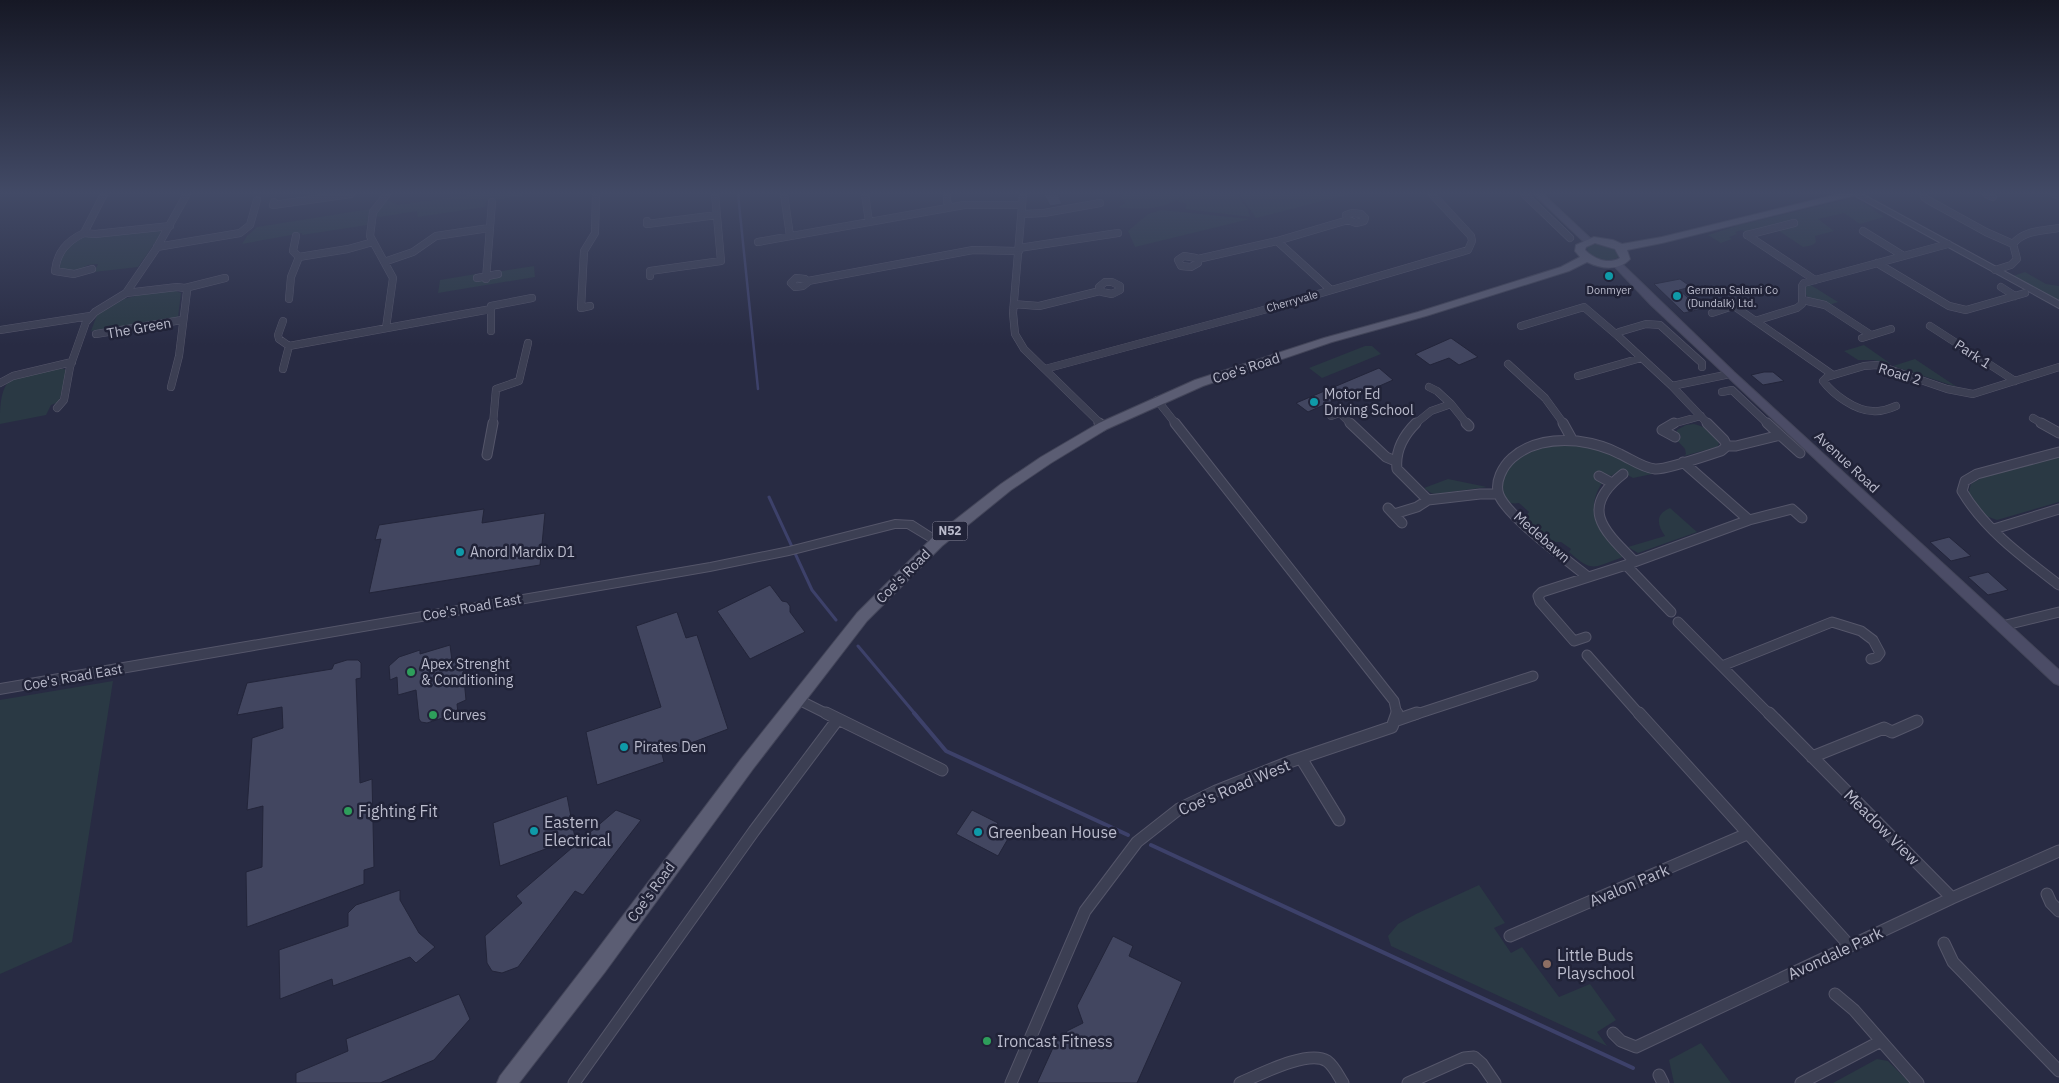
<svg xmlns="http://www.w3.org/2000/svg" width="2059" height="1083" font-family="'IBM Plex Sans',sans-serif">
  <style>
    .green { fill: #2a3944 }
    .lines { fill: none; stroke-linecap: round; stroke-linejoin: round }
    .stream-far2 { stroke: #3d416a; stroke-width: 2.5 }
    .stream-far1 { stroke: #3d416a; stroke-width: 3 }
    .stream { stroke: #3d416a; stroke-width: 4 }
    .building { fill: #424660; stroke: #23253a }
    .minor-far2-casing { stroke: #55566a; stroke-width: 8 }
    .minor-far1-casing { stroke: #55566a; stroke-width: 11 }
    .minor-casing { stroke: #55566a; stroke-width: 13 }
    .tertiary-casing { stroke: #55566a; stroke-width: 2 }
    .secondary-casing { stroke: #434559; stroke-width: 2 }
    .primary-casing { stroke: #434559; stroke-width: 2 }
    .minor-far2 { stroke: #3c3f53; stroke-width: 7 }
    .minor-far1 { stroke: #3c3f53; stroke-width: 9 }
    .minor { stroke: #3c3f53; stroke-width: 11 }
    .tertiary { fill: #3c3f53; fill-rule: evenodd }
    .secondary { fill: #4b4c66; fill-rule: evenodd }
    .primary { fill: #5b5d73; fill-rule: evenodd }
    .culture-dot { fill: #0f9aa8; stroke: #212338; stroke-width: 2 }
    .leisure-dot { fill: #2e9e5b; stroke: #212338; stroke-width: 2 }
    .education-dot { fill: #8d6e63; stroke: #212338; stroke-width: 2 }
    .labels { text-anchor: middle; stroke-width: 5; stroke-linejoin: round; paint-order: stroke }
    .far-poi-label { font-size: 11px; fill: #babbcc; stroke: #212338 }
    .far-street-label { font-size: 11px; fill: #babbcc; stroke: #212338 }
    .shield { fill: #212338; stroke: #8c8da0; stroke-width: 1 }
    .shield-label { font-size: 12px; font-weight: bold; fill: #babbcc }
    .street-label { font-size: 14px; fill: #babbcc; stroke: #212338 }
    .poi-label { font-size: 14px; fill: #babbcc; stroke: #212338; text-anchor: start }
    .near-street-label { font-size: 16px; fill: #babbcc; stroke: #212338 }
    .near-poi-label { font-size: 16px; fill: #babbcc; stroke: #212338; text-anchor: start }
  </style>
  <rect width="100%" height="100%" fill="#282b43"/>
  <!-- green -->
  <path class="green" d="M475 194H534L486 201 485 207 418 217 417 211 380 217 376 216 377 210 387 200 398 205Z
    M1121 194H1184C1165 211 1141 210 1117 207L1125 204Z
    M1187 194H1236L1248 209 1250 217 1185 209 1187 204 1178 201Z
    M1239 194H1350L1256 218Z
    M1849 199 1861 201 1884 217 1860 224 1844 213 1818 219 1834 231 1815 236 1816 242C1813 246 1808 246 1803 247L1776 229 1751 235 1742 230 1735 232 1737 234 1729 237 1732 239 1721 243 1708 235 1739 225Z
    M370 209 367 225 302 235V233L242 244 247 236 257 227Z
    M1161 210 1250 219 1135 247 1128 231 1148 214Z
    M162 228 160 231H163L138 267 94 272 98 264 88 265 74 272 59 270 62 256 66 250 79 238Z
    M1598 243 1615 248 1619 254V257C1609 263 1596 260 1588 253L1587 247Z
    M534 266 535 277 438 293 440 280 476 274V280L495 272Z
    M2025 272 2046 284 2059 286V301L2013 276Z
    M1809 284 1838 302 1829 305 1808 297 1806 295 1805 287Z
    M173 290 181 293 178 317 175 319 104 331 102 329 91 331 97 315 124 299 145 293Z
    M1864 345 1891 364 1873 360H1858L1844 351Z
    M1365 346H1372L1381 354 1322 378 1309 368Z
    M1915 359 1957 387 1893 366Z
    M60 368 67 370 59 402 51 405 46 415 0 424C0 407 0 389 11 379Z
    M1694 424C1704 426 1716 434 1719 444L1717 447 1684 456 1686 454 1685 449 1676 439 1681 436 1677 433V430L1686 425Z
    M1552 443 1592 445 1657 473 1633 478 1620 471 1611 476 1597 471 1594 474 1602 483C1582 514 1603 534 1623 557 1593 567 1594 574 1569 552L1571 549 1561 542H1551L1526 521 1525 517 1529 512 1519 503C1500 507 1498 481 1506 469 1509 464 1515 459 1519 455 1527 449 1542 446 1552 443Z
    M2059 457V502L1997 520 1983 515 1968 494 1971 484 1983 477Z
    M1448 479 1487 487 1436 494 1431 493 1424 488Z
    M1670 508 1697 532 1638 553 1628 547 1665 536C1657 525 1655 514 1670 508Z
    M113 681 72 942 0 974V700Z
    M1479 885 1505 923 1494 928 1511 953 1522 947 1559 997 1590 984 1616 1020 1597 1032 1607 1046 1391 946 1388 936 1398 924 1416 914Z
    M1701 1043 1731 1083H1674L1669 1060Z
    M1877 1059 1888 1061 1910 1083H1833Z"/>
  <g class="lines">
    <!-- stream-far2 -->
    <path class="stream-far2" d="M738 194 758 389"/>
    <!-- stream-far1 -->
    <path class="stream-far1" d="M769 497 812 590 836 620
      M858 646 916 715"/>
    <!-- stream -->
    <path class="stream" d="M914 713 946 751 1128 835
      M1151 845 1633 1068"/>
  </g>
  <!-- building -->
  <path class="building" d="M1044 194H1058L1062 204 1050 206Z
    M1680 279 1691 287 1679 290 1701 309 1684 313 1654 284Z
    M1451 338 1478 357 1459 365 1449 358 1430 365 1415 354Z
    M1379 368 1393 380 1350 399 1346 395 1308 412 1296 403Z
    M1764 372H1773L1784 381 1763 385 1751 375Z
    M484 509 482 523 545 513 540 565 369 593 381 539 375 540 379 525Z
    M1949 537 1971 556 1951 561 1930 542Z
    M1988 572 2008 590 1988 595 1968 577Z
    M770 585 782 601 787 602 790 606V612L805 632 750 659 717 611Z
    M677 612 686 638 697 635 728 729 662 754 664 762 597 785 586 732 661 707 636 626Z
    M450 645 452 661 462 658 466 700 457 704 458 713 427 723 421 722 419 719 416 690 398 695 397 677 390 680 389 666 399 657 420 650V654Z
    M347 660H358L361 663V678L356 679 360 783 372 779 374 867 364 870V884L247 927 246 872 262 867 263 806 247 810 252 738 283 728 282 707 237 715 247 683 332 669 334 664Z
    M567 796 575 838 500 866 493 823Z
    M616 810 641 820 583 895 575 891 518 967 502 973 492 971 487 963 485 936 522 903 516 896Z
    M972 810 998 823 994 830 1009 837 998 856 956 834Z
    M400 890V900L419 933 435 947 416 963 410 957 333 986 332 979 280 999 279 950 348 926V913L356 905Z
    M1113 936 1133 946 1129 956 1182 982 1137 1083H1037L1057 1039 1062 1043 1067 1031 1083 1023 1077 1006Z
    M459 994 470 1019 434 1060 380 1083H296V1073L348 1051 346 1039Z"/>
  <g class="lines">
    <!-- minor-far2 casing -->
    <g class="minor-far2-casing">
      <path id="minor-far2" d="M104 194 84 233 95 234 170 226
        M784 194 790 236
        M865 194 869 222
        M947 194V202L950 207
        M1023 194 1013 313 1015 334 1024 349 1101 424
        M1524 194 1570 238
        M1924 194V197L1928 200 1986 232 2013 244
        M1986 194 1993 197
        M2054 194 2059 196
        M274 202 273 205 351 194
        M1352 213 1361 214 1365 218 1364 221 1356 223 1348 220 1346 215Z
        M1022 214 1044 213 1100 203
        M647 221V224L717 215
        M1863 231 1902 255
        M84 233C67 241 57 252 55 271L74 274 92 269
        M1747 235 1815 280
        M1747 235 1794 223
        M296 236 293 251 299 257 348 249 373 242
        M1277 241 1348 220
        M758 242 964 205H1022
        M157 247 240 233 250 225 257 200
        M1019 248 1118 233
        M1184 256 1196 258 1198 263 1191 267 1181 266 1178 260Z
        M1198 259 1277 241 1331 290
        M384 262 413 252 436 236 489 228
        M1877 263 1949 306 1966 310 2025 293
        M1995 270 2011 265 2017 259 2013 244C2024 230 2043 231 2059 228
        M650 276V271L721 261 715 194
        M477 278 498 274
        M796 278 805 279 808 282 803 286 795 287 791 283Z
        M486 279 492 202
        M808 281 973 250 1019 251
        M1105 282H1112L1120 286V290L1112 294 1102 292 1099 287Z
        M2001 287 2015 296
        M185 288 225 278
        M126 293 177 287 185 288 187 291 179 356 171 387
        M289 299 291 277 299 257
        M1803 300 1825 305 1871 335
        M1014 304 1039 306 1100 291
        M590 306 581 308 584 251 595 233 596 194
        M1734 306 1833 375
        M1712 313 1742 303
        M283 321 278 335 279 339 289 346 283 369
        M1755 321 1797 308 1802 304V286L1804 283 1948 244
        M1521 326 1584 307 1618 336
        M1930 326 2015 381
        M386 328 393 278 370 236 373 212 387 194
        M0 330 90 316
        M491 331V306L532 298
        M96 334 182 320
        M1862 338 1891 329
        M289 346 491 309
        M1508 364 1545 398 1564 424
        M1045 369 1260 311 1468 250 1472 241 1471 236 1432 194
        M1578 376 1641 358
        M0 383 13 376 72 362
        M1672 386 1618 336 1619 332 1646 324 1660 325 1702 363V367
        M1429 387 1437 391 1451 404
        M1722 392 1732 390 1768 424
        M1157 400 1176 424
        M1896 406C1889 409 1881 412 1873 411 1855 411 1833 394 1823 381L1827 377 1864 366 1877 365 1947 389 1973 394 2059 367
        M57 408 64 400 70 367 86 322 95 312 126 293 156 249 187 194
        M1340 413 1351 424
        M1331 416 1351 409
        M2033 418 2043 424
        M493 424 496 389 519 381 528 343
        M1415 424 1431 411 1451 404 1467 424
        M1672 424 1701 416
        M1708 424 1672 386 1730 374"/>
    </g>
    <!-- minor-far1 casing -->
    <g class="minor-far1-casing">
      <path id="minor-far1" d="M1099 423 1103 426
        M1175 423 1394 701 1397 715
        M1350 423 1386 457 1393 460 1397 459
        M1416 423C1404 435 1395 451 1397 469L1428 500
        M1466 423 1469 426
        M1563 423 1573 441
        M1674 423 1662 430 1675 437
        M2041 423 2059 433
        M1780 435 1800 453
        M1727 446H1736L1780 435 1767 423
        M2059 452 1977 474 1965 481 1962 491C1985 530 2024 558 2059 585
        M487 455 493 423
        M1683 462 1749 520
        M1623 474C1579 508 1603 530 1634 561
        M1599 476 1610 482
        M1388 508 1402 523
        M1394 514 1417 507 1428 500 1480 494H1498
        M1994 529 2059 509
        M1626 565 1671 612
        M1588 577C1568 561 1507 516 1499 495 1494 482 1503 466 1512 458 1530 442 1555 439 1577 441 1592 443 1607 447 1620 454 1631 459 1643 468 1655 469 1666 470 1708 455 1721 451L1727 446 1724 440 1707 423
        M1678 622 1770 715
        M2002 626 2059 612
        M1586 637 1574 641 1540 602 1538 596 1542 592 1626 565 1749 520 1792 509 1802 518
        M1587 655 1640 715
        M1722 666 1832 622 1861 631 1873 640 1880 653 1877 657 1871 659
        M797 699 829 715
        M1414 715 1533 676"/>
    </g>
    <!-- minor casing -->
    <g class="minor-casing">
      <path id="minor" d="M826 713 942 770
        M1639 713 1850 946
        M1769 713 1952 898
        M1397 720 1417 713
        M1812 757 1884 728 1892 732 1917 721
        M1301 758 1339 820
        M2047 894 2051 903 2059 911
        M1510 936 1747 834
        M1944 943 1953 962 2059 1071
        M1835 994 1854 1010 1918 1083
        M1613 1033 1621 1041 1636 1047 1952 898 2059 851
        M1659 1075 1663 1083
        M574 1083 754 831 838 719
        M1011 1083 1085 911 1137 842 1179 809 1216 791 1289 762 1392 727 1397 713
        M1240 1083C1259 1075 1308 1049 1327 1061 1334 1066 1338 1075 1343 1083
        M1408 1083 1464 1058 1474 1057 1482 1064 1495 1083
        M1801 1083 1881 1041"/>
    </g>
    <!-- tertiary casing -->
    <g class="tertiary-casing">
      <path id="tertiary" d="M1852 194H1862L2059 301V308Z
        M895 520 913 521 941 539 943 542 937 546 907 528H895L789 555 710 571 0 694V684L710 563 789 547Z"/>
    </g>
    <!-- secondary casing -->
    <g class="secondary-casing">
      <path id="secondary" d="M1534 194H1543L1591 239V243H1585Z
        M1617 261 1620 262 1734 372 2059 670V685L2054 683 1651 305 1614 266V262Z"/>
    </g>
    <!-- primary casing -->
    <g class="primary-casing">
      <path id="primary" d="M1838 194H1854L1852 196 1662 243 1627 250 1630 259C1619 271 1601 269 1587 262L1569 271 1426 316 1332 342 1203 386 1107 429 1051 463 1011 490 942 546 867 621 753 769 605 972 519 1083H497L500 1076 591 958 741 759 857 613 932 538 1001 484 1041 457 1099 423 1195 380 1324 338 1418 312 1561 267 1580 257 1575 251 1576 245 1594 237 1613 240 1622 244 1662 237ZM1595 243 1615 249 1620 258C1608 265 1594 259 1585 250L1586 247Z"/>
    </g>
    <!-- minor-far2 -->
    <use href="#minor-far2" class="minor-far2"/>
    <!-- minor-far1 -->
    <use href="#minor-far1" class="minor-far1"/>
    <!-- minor -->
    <use href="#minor" class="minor"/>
    <!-- tertiary -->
    <use href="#tertiary" class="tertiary"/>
    <!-- secondary -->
    <use href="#secondary" class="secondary"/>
    <!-- primary -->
    <use href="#primary" class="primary"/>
  </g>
  <!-- sky -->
  <linearGradient id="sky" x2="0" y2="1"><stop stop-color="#161825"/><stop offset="0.56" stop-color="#424a66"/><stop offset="1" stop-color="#424a66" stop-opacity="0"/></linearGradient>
  <rect width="2059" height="345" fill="url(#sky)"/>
  <!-- markers -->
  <g class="culture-dot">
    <circle cx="1609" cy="276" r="5"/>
    <circle cx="1677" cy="296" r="5"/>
    <circle cx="1314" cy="402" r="5"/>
    <circle cx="460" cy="552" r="5"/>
    <circle cx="624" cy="747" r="5"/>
    <circle cx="534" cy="831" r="5"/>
    <circle cx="978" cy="832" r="5"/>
  </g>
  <g class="leisure-dot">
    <circle cx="411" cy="672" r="5"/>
    <circle cx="433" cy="715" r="5"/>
    <circle cx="348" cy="811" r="5"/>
    <circle cx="987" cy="1041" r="5"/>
  </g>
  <circle class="education-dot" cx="1547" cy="964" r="5"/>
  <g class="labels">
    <!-- far-poi labels -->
    <g class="far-poi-label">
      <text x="1609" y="294">Donmyer</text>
      <text x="1687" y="294" text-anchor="start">German Salami Co<tspan x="1687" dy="13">(Dundalk) Ltd.</tspan></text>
    </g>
    <!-- far-street labels -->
    <g class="far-street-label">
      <text transform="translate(1292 301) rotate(-16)" y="4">Cherryvale</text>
    </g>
    <!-- shield labels -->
    <rect class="shield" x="932.5" y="521.5" width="35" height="19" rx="4"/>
    <g class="shield-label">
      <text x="950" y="535">N52</text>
    </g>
    <!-- street labels -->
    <g class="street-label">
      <text transform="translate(139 328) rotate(-10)" y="5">The Green</text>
      <text transform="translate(1973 354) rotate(33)" y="5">Park 1</text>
      <text transform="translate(1246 368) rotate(-18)" y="5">Coe's Road</text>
      <text transform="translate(1900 374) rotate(17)" y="5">Road 2</text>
      <text transform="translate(1847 462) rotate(43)" y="5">Avenue Road</text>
      <text transform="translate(1542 537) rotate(41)" y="5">Medebawn</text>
      <text transform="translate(903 576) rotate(-45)" y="5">Coe's Road</text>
      <text transform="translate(472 607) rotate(-10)" y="5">Coe's Road East</text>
      <text transform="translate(73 677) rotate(-10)" y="5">Coe's Road East</text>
      <text transform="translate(651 892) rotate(-54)" y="5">Coe's Road</text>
    </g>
    <!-- poi labels -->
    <g class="poi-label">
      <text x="1324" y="399">Motor Ed<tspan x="1324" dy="16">Driving School</tspan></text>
      <text x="470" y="557">Anord Mardix D1</text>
      <text x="421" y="669">Apex Strenght<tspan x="421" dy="16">&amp; Conditioning</tspan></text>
      <text x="443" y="720">Curves</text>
      <text x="634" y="752">Pirates Den</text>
    </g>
    <!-- near-street labels -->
    <g class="near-street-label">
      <text transform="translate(1234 787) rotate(-23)" y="6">Coe's Road West</text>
      <text transform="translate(1882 827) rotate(45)" y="6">Meadow View</text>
      <text transform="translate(1629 885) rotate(-23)" y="6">Avalon Park</text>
      <text transform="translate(1835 953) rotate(-25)" y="6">Avondale Park</text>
    </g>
    <!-- near-poi labels -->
    <g class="near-poi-label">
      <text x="358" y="817">Fighting Fit</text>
      <text x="544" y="828">Eastern<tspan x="544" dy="18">Electrical</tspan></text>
      <text x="988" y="838">Greenbean House</text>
      <text x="1557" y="961">Little Buds<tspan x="1557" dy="18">Playschool</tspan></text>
      <text x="997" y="1047">Ironcast Fitness</text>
    </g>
  </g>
</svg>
